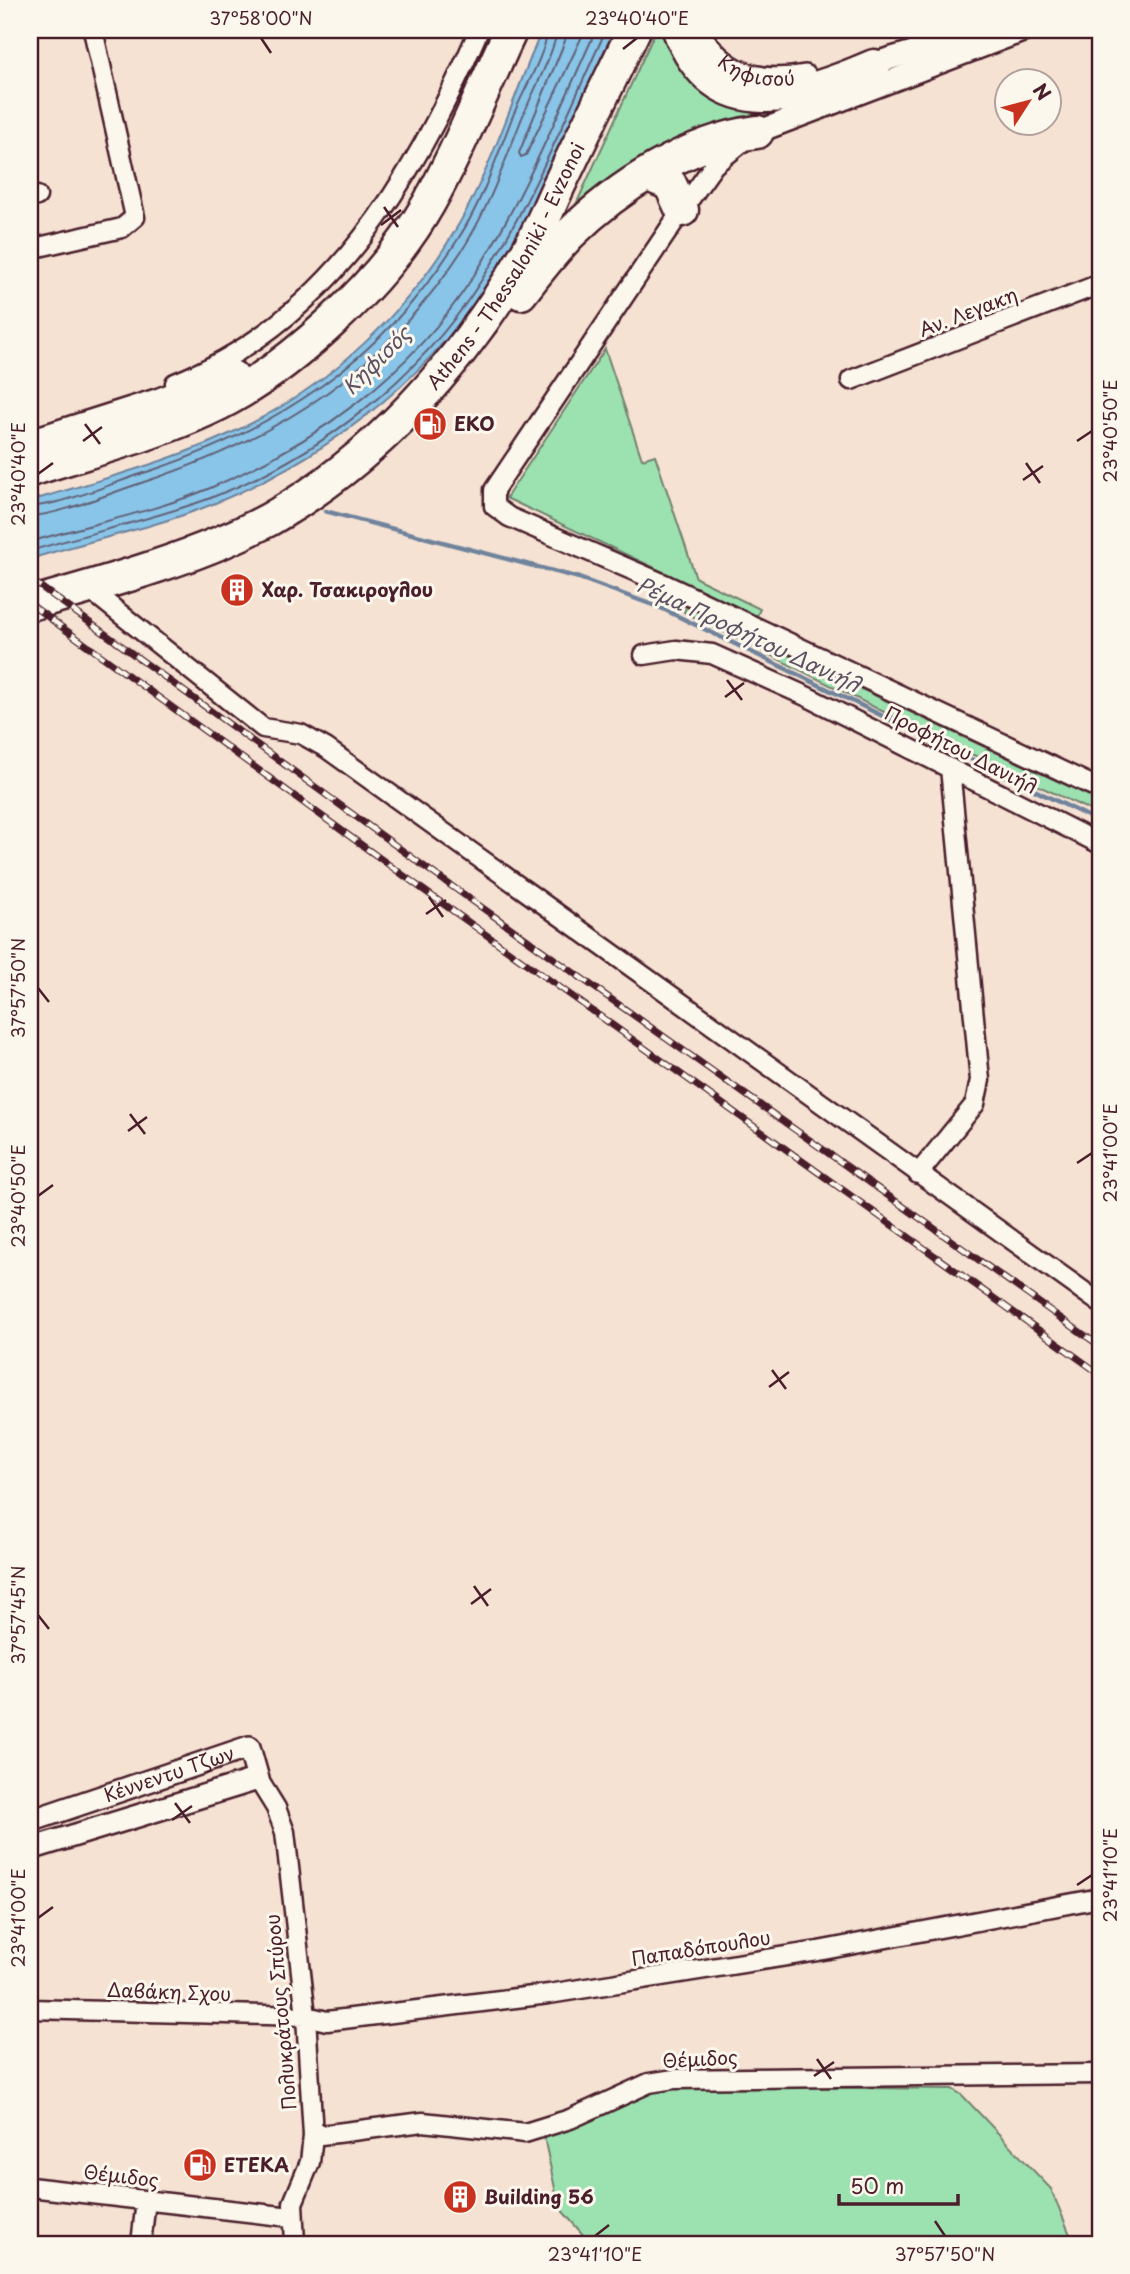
<svg xmlns="http://www.w3.org/2000/svg" width="1130" height="2274" font-family="'Playpen Sans',sans-serif">
  <style>
    .green { fill: #9ce2b0; stroke: #73806e; stroke-width: 2 }
    .water { fill: #88c5e8; stroke: #6f839c; stroke-width: 2 }
    .lines { fill: none; stroke-linecap: round; stroke-linejoin: round }
    .shore { stroke: #636177; stroke-width: 2 }
    .stream { stroke: #6f839c; stroke-width: 4.5 }
    .minor-casing { stroke: #4a1f2b; stroke-width: 23 }
    .tertiary-casing { stroke: #4a1f2b; stroke-width: 26 }
    .motorway-casing { stroke: #4a1f2b; stroke-width: 37 }
    .minor { stroke: #fbf7ec; stroke-width: 18 }
    .tertiary { stroke: #fbf7ec; stroke-width: 21 }
    .motorway { stroke: #fbf7ec; stroke-width: 32 }
    .rail-casing { stroke: #4a1f2b; stroke-width: 7 }
    .rail { stroke: #fbf7ec; stroke-width: 4.5; stroke-dasharray: 13; stroke-linecap: butt }
    .ticks { fill: none; stroke: #4a1f2b; stroke-width: 2.5 }
    .labels { text-anchor: middle; stroke-width: 6; stroke-linejoin: round; paint-order: stroke }
    .street-label { font-size: 19px; fill: #4a1f2b; stroke: #fbf7ec }
    .poi-label { font-size: 19px; font-weight: bold; fill: #4a1f2b; stroke: #fbf7ec; text-anchor: start }
    .water-label { font-size: 21px; font-style: italic; fill: #5d5164; stroke: #fbf7ec }
    .neatline { fill: none; stroke: #4a1f2b; stroke-width: 2.5 }
    .ticks-label { font-size: 18px; text-anchor: middle; fill: #4a1f2b }
  </style>
  <rect width="100%" height="100%" fill="#f5e2d3"/>
  <filter id="ink" filterUnits="userSpaceOnUse"><feTurbulence type="fractalNoise" baseFrequency=".0143" numOctaves="2"/><feDisplacementMap in="SourceGraphic" scale="14" xChannelSelector="R" yChannelSelector="G"/><feConvolveMatrix kernelMatrix="1 2 1 2 8 2 1 2 1" color-interpolation-filters="sRGB"/></filter>
  <g filter="url(#ink)">
    <!-- green -->
    <path class="green" d="M656 30H674L790 108 573 211Z
      M605 349 642 459 655 455 696 578 760 609 757 616 506 498Z
      M686 607 1100 801V815L910 725 684 612Z
      M701 2086 952 2089 962 2095 1051 2189 1074 2244H591L559 2207 544 2137 662 2088Z"/>
    <!-- water -->
    <path class="water" d="M542 30H614C574 116 538 207 486 286 421 386 322 459 213 504 154 528 90 540 30 559V501C103 479 181 459 250 424 332 382 406 313 453 234 491 171 513 97 542 30Z"/>
    <g class="lines">
      <!-- shore -->
      <path class="shore" d="M567 30 565 41 519 153 521 157 526 155 585 30
        M30 507C64 504 108 485 141 474 276 430 382 361 458 239 482 202 496 159 512 118 522 93 545 55 548 30
        M30 516C60 515 110 493 141 483 280 438 387 369 466 244 489 206 504 164 520 123 529 99 555 52 557 30
        M30 542C88 524 151 513 208 489 314 444 410 375 473 277 523 200 558 113 596 30
        M30 551C89 533 150 520 208 499 316 458 419 379 481 281 531 203 567 114 606 30"/>
      <!-- stream -->
      <path class="stream" d="M325 511 579 578 661 608 1100 822"/>
      <!-- minor casing -->
      <g class="minor-casing">
        <path id="minor" d="M740 144 714 165 682 210 494 490V506L509 517 662 583 1100 789
          M30 198 37 196
          M30 249 122 228 135 217 93 30
          M851 380 1100 284
          M175 383C331 321 416 176 479 30
          M88 588 263 728 301 734 326 748 1100 1303
          M644 655 676 650 712 654 808 697 1100 844
          M918 1174 975 1104 980 1080 950 768
          M258 1779 276 1808 285 1832 306 2016 313 2136 310 2162 293 2203 295 2244
          M30 2009 306 2016 327 2021 549 1994 818 1951 1100 1898
          M313 2136 423 2122 525 2133 570 2119 649 2083 674 2079 1100 2074
          M30 2187 291 2217
          M141 2244 146 2200"/>
      </g>
      <!-- tertiary casing -->
      <g class="tertiary-casing">
        <g id="tertiary">
          <path id="s1" d="M697 30C723 73 756 85 805 76"/>
          <path d="M861 67 916 51 970 30"/>
          <path d="M757 132 1025 30"/>
          <path id="s2" d="M30 1821 249 1747 258 1779 30 1849"/>
        </g>
      </g>
      <!-- motorway casing -->
      <g class="motorway-casing">
        <g id="motorway">
          <path d="M679 30C716 127 802 97 874 66"/>
          <path d="M648 175 670 184 682 210"/>
          <path d="M521 293C536 273 552 253 569 235 617 187 689 141 757 132"/>
          <path d="M30 446 159 405 232 377"/>
          <path d="M30 470C88 451 150 436 206 410 287 373 385 281 429 203 460 148 484 87 511 30"/>
          <path id="s3" d="M30 604C105 583 202 556 270 519 376 459 461 363 523 259 538 235 548 208 560 183 585 132 609 81 634 30"/>
        </g>
      </g>
      <!-- minor -->
      <use href="#minor" class="minor"/>
      <!-- tertiary -->
      <use href="#tertiary" class="tertiary"/>
      <!-- motorway -->
      <use href="#motorway" class="motorway"/>
      <!-- rail casing -->
      <g class="rail-casing">
        <path id="rail" d="M30 579 436 875 1100 1346
          M30 604 425 891 1100 1374"/>
      </g>
      <!-- rail -->
      <use href="#rail" class="rail"/>
    </g>
  </g>
  <!-- ticks -->
  <path class="ticks" d="M261 38 271 53M623 49 637 38M384 207 398 227M381 225 401 210M85 424 100 444M83 441 102 427M1077 441 1092 431M1026 463 1040 483M38 474 53 463M1023 480 1043 466M727 680 742 700M725 697 744 683M429 897 443 917M426 914 446 900M38 988 49 1002M130 1114 145 1134M128 1131 147 1117M1077 1163 1092 1153M38 1196 53 1185M772 1370 786 1389M769 1387 789 1372M474 1586 488 1606M471 1604 491 1589M38 1615 49 1629M175 1803 190 1823M172 1820 192 1806M1077 1885 1092 1875M38 1918 53 1907M817 2059 831 2079M814 2076 834 2062M935 2221 945 2236M595 2236 609 2225"/>
  <!-- icons -->
  <defs>
    <g id="fuel-disc" transform="scale(1.75)"><circle r="9.5" fill="#c8321e" stroke="#fbf7ec"/><path d="M-5.5-6h7V0h2V4h1.3V-2.5L3-4.5l.8-.8L6-3V5H2.5V1h-1V6h-7ZM-4.2-4.7v3.2H.2V-4.7Z" fill="#fff"/></g>
    <g id="building-disc" transform="scale(1.75)"><circle r="9.5" fill="#c8321e" stroke="#fbf7ec"/><path d="M-4-6H4V6H1V3H-1V6H-4ZM-2.5-4.3h1.7v1.8h-1.7ZM.8-4.3h1.7v1.8H.8ZM-2.5-1h1.7V.8h-1.7ZM.8-1h1.7V.8H.8Z" fill="#fff"/></g>
  </defs>
  <g fill-rule="evenodd">
    <use href="#fuel-disc" x="430" y="424"/>
    <use href="#building-disc" x="237" y="590"/>
    <use href="#fuel-disc" x="200" y="2165"/>
    <use href="#building-disc" x="460" y="2197"/>
  </g>
  <g class="labels">
    <!-- street labels -->
    <g class="street-label">
      <text dy="7" stroke="none"><textPath href="#s1" startOffset="77">Κηφισού</textPath></text>
      <text dy="7" stroke="none"><textPath href="#s3" startOffset="607">Athens - Thessaloniki - Evzonoi</textPath></text>
      <text transform="translate(968 312) rotate(-21)" y="7">Αν. Λεγακη</text>
      <text transform="translate(961 750) rotate(27)" y="7">Προφήτου Δανιήλ</text>
      <text dy="7" stroke="none"><textPath href="#s2" startOffset="147">Κέννεντυ Τζων</textPath></text>
      <text transform="translate(701 1948) rotate(-9)" y="7">Παπαδόπουλου</text>
      <text transform="translate(169 1992) rotate(2)" y="7">Δαβάκη Σχου</text>
      <text transform="translate(281 2012) rotate(-95)" y="7">Πολυκράτους Σπύρου</text>
      <text transform="translate(700 2059) rotate(-3)" y="7">Θέμιδος</text>
      <text transform="translate(121 2176) rotate(7)" y="7">Θέμιδος</text>
    </g>
    <!-- poi labels -->
    <g class="poi-label">
      <text x="454" y="431">EKO</text>
      <text x="262" y="597">Χαρ. Τσακιρογλου</text>
      <text x="224" y="2172">ΕΤΕΚΑ</text>
      <text x="484" y="2204">Building 56</text>
    </g>
    <!-- water labels -->
    <g class="water-label">
      <text transform="translate(377 361) rotate(-45)" y="7">Κηφισός</text>
      <text transform="translate(748 635) rotate(25)" y="7">Ρέμα Προφήτου Δανιήλ</text>
    </g>
  </g>
  <!-- margin -->
  <rect width="1130" height="2274" fill="none" stroke="#fbf7ec" stroke-width="77"/>
  <!-- north arrow -->
  <g transform="translate(1028 102) rotate(54)"><circle r="33" fill="#fbf7ec" stroke="#b4a19f" stroke-width="2"/>
  <path d="M0-5L12 26L0 18L-12 26Z" fill="#c8321e"/>
  <text y="-10" font-size="19" font-weight="bold" text-anchor="middle" fill="#4a1f2b">N</text>
  </g>
  <!-- scale -->
  <path d="M839 2194v10h119v-10" fill="none" stroke="#4a1f2b" stroke-width="3.5"/>
  <text x="850" y="2194" font-size="21" fill="#4a1f2b" stroke="#fbf7ec" stroke-width="5" paint-order="stroke">50 m</text>
  <rect x="38" y="38" width="1054" height="2198" class="neatline"/>
  <g class="ticks-label">
    <text x="261" y="25">37°58'00"N</text>
    <text x="637" y="25">23°40'40"E</text>
    <text transform="translate(1111 431) rotate(-90)" y="6">23°40'50"E</text>
    <text transform="translate(19 474) rotate(-90)" y="6">23°40'40"E</text>
    <text transform="translate(19 988) rotate(-90)" y="6">37°57'50"N</text>
    <text transform="translate(1111 1153) rotate(-90)" y="6">23°41'00"E</text>
    <text transform="translate(19 1196) rotate(-90)" y="6">23°40'50"E</text>
    <text transform="translate(19 1615) rotate(-90)" y="6">37°57'45"N</text>
    <text transform="translate(1111 1875) rotate(-90)" y="6">23°41'10"E</text>
    <text transform="translate(19 1918) rotate(-90)" y="6">23°41'00"E</text>
    <text x="595" y="2261">23°41'10"E</text>
    <text x="945" y="2261">37°57'50"N</text>
  </g>
</svg>
